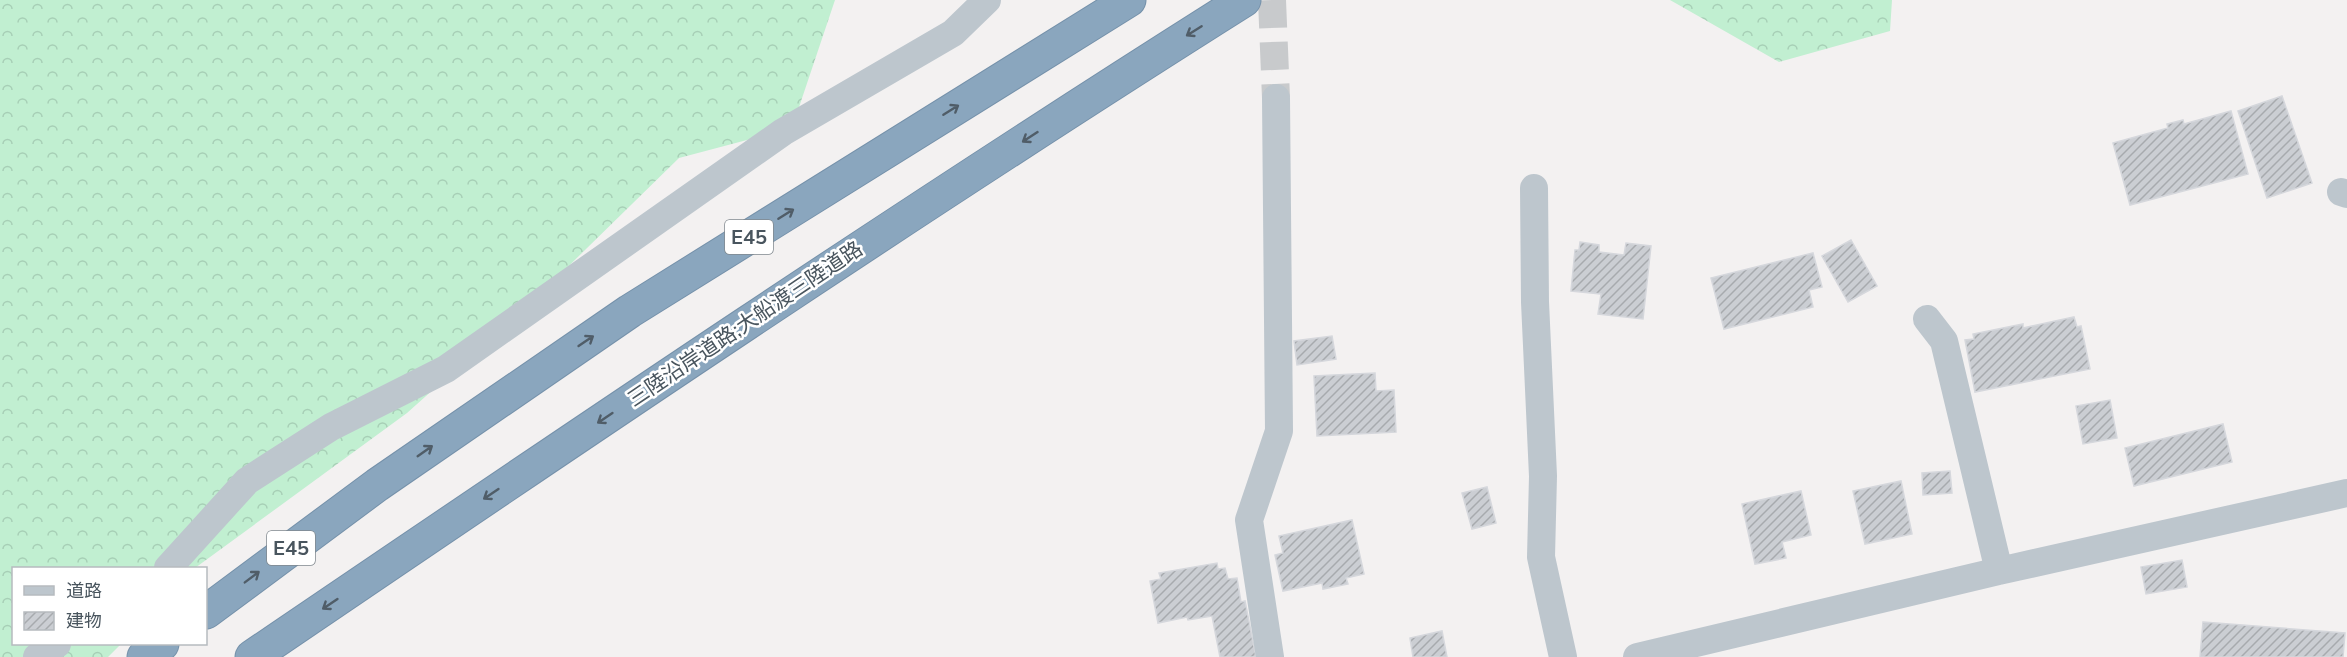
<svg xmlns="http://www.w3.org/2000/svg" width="2347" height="657" font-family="Mulish,'Noto Sans JP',sans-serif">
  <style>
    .forest { fill: url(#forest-crowns) }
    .building { fill: url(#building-hatch); stroke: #d5d7dc; stroke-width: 1.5 }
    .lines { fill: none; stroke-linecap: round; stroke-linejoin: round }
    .minor-tunnel { stroke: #c8cacc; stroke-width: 28; stroke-dasharray: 28 14; stroke-linecap: butt }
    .motorway-casing { stroke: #7591aa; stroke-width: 35 }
    .minor { stroke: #bdc6cd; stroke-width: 28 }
    .motorway { stroke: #8aa6be; stroke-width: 33 }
    .oneway { stroke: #505d68 }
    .labels { text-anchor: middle; stroke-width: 5; stroke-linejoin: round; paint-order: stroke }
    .shield { fill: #fff; stroke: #80888e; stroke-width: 1.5 }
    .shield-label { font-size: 20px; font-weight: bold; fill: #49555e }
    .street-label { font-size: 21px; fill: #49555e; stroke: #fff }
  </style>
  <defs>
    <pattern id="forest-crowns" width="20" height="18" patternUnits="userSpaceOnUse" patternTransform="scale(1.5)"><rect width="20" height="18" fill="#c1efd1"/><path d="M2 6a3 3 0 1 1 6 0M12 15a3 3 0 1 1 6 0" fill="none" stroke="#a7cfb6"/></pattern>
    <pattern id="building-hatch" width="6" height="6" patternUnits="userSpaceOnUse" patternTransform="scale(1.5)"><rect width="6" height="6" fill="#cbced3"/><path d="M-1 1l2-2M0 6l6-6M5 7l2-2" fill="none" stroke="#a7aaae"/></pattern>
  </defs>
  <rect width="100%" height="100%" fill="#f3f1f1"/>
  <!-- forest -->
  <path class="forest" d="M0 0H835L792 128 679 158 537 297 407 413 195 568H14V644H121L108 657H0Z
    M1670 0H1892L1890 31 1779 62Z"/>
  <!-- building -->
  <path class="building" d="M2282 96 2312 183 2267 198 2238 111Z
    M2231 111 2248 174 2130 205 2113 143 2168 128 2167 124 2183 120 2184 124Z
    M1851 240 1877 286 1848 302 1822 256Z
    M1580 242 1599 245V252L1624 255 1626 243 1651 246 1643 319 1598 314 1601 294 1571 291 1575 250H1579Z
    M1813 253 1822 287 1809 290 1813 307 1724 329 1711 278Z
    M2074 317 2077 327 2081 326 2090 369 1975 392 1965 340 1974 339 1973 334 2023 324V328Z
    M1332 336 1336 359 1297 365 1294 341Z
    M1375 373 1376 391 1394 390 1396 432 1317 436 1314 376Z
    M2110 400 2117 438 2083 444 2076 406Z
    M2223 424 2232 462 2134 486 2125 448Z
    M1950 471 1952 493 1923 495 1922 473Z
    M1901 481 1912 534 1865 544 1853 491Z
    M1487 487 1496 523 1472 529 1462 493Z
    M1801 491 1811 535 1782 542 1786 558 1755 564 1742 504Z
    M1352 520 1364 574 1346 578 1348 584 1323 589 1322 583 1283 591 1275 555 1283 553 1279 536Z
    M2182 560 2187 587 2146 594 2141 567Z
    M1217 563 1218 569 1225 568 1228 579 1237 578 1241 602 1245 601 1256 657H1220L1212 616 1188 620 1187 617 1158 623 1150 581 1161 579 1159 573Z
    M2203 622 2345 633 2343 657H2200Z
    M1442 631 1447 657H1413L1410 638Z"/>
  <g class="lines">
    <!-- minor-tunnel -->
    <path class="minor-tunnel" d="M1272 0 1276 98"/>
    <!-- motorway casing -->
    <g class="motorway-casing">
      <path id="motorway" d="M206 612 377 485 630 311 1129 0
        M144 657 162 644
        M252 657C580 434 908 212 1244 0"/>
    </g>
    <!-- minor -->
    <path class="minor" d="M1534 188 1535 302 1543 476 1541 557 1563 657
      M2341 192 2347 194
      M1927 319 1944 341 1999 571
      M168 568 247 481 331 427 446 369 783 132 953 33 987 0
      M37 657 57 644
      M1270 657 1249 520 1279 431 1276 98
      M1637 657 1999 571 2347 493"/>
    <!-- motorway -->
    <use href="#motorway" class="motorway"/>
  </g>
  <!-- one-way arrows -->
  <defs><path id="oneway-shaft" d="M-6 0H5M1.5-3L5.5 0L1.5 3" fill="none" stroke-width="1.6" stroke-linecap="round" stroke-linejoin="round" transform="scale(1.5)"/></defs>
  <g class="oneway">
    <use href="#oneway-shaft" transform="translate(1194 31) rotate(148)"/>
    <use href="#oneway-shaft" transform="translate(951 110) rotate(-32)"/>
    <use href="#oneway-shaft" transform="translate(1030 137) rotate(147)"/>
    <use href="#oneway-shaft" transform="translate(786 214) rotate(-32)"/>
    <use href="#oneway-shaft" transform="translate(586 341) rotate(-34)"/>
    <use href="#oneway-shaft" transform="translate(605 418) rotate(146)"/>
    <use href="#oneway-shaft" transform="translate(425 451) rotate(-35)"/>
    <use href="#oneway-shaft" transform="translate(491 494) rotate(146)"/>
    <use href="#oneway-shaft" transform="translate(252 577) rotate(-37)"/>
    <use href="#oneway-shaft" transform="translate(330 604) rotate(146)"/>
  </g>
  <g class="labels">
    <!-- shield labels -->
    <g class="shield">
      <rect x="725" y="220" width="48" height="34" rx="4.5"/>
      <rect x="267" y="531" width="48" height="34" rx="4.5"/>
    </g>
    <g class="shield-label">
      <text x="749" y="244">E45</text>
      <text x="291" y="555">E45</text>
    </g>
    <!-- street labels -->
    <g class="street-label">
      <text transform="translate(745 324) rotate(-34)" y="7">三陸沿岸道路;大船渡三陸道路</text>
    </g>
  </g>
  <!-- legend -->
  <rect x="12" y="567" width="195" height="78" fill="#ffffff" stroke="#b6bbbf" stroke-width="1.5"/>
  <rect x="24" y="586" width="30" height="9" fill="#bdc6cd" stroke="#b6bbbf" stroke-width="1.5"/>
  <text x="66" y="597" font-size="18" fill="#49555e">道路</text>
  <rect x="24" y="612" width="30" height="18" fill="url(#building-hatch)" stroke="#b6bbbf" stroke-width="1.5"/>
  <text x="66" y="627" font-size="18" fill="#49555e">建物</text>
</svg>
